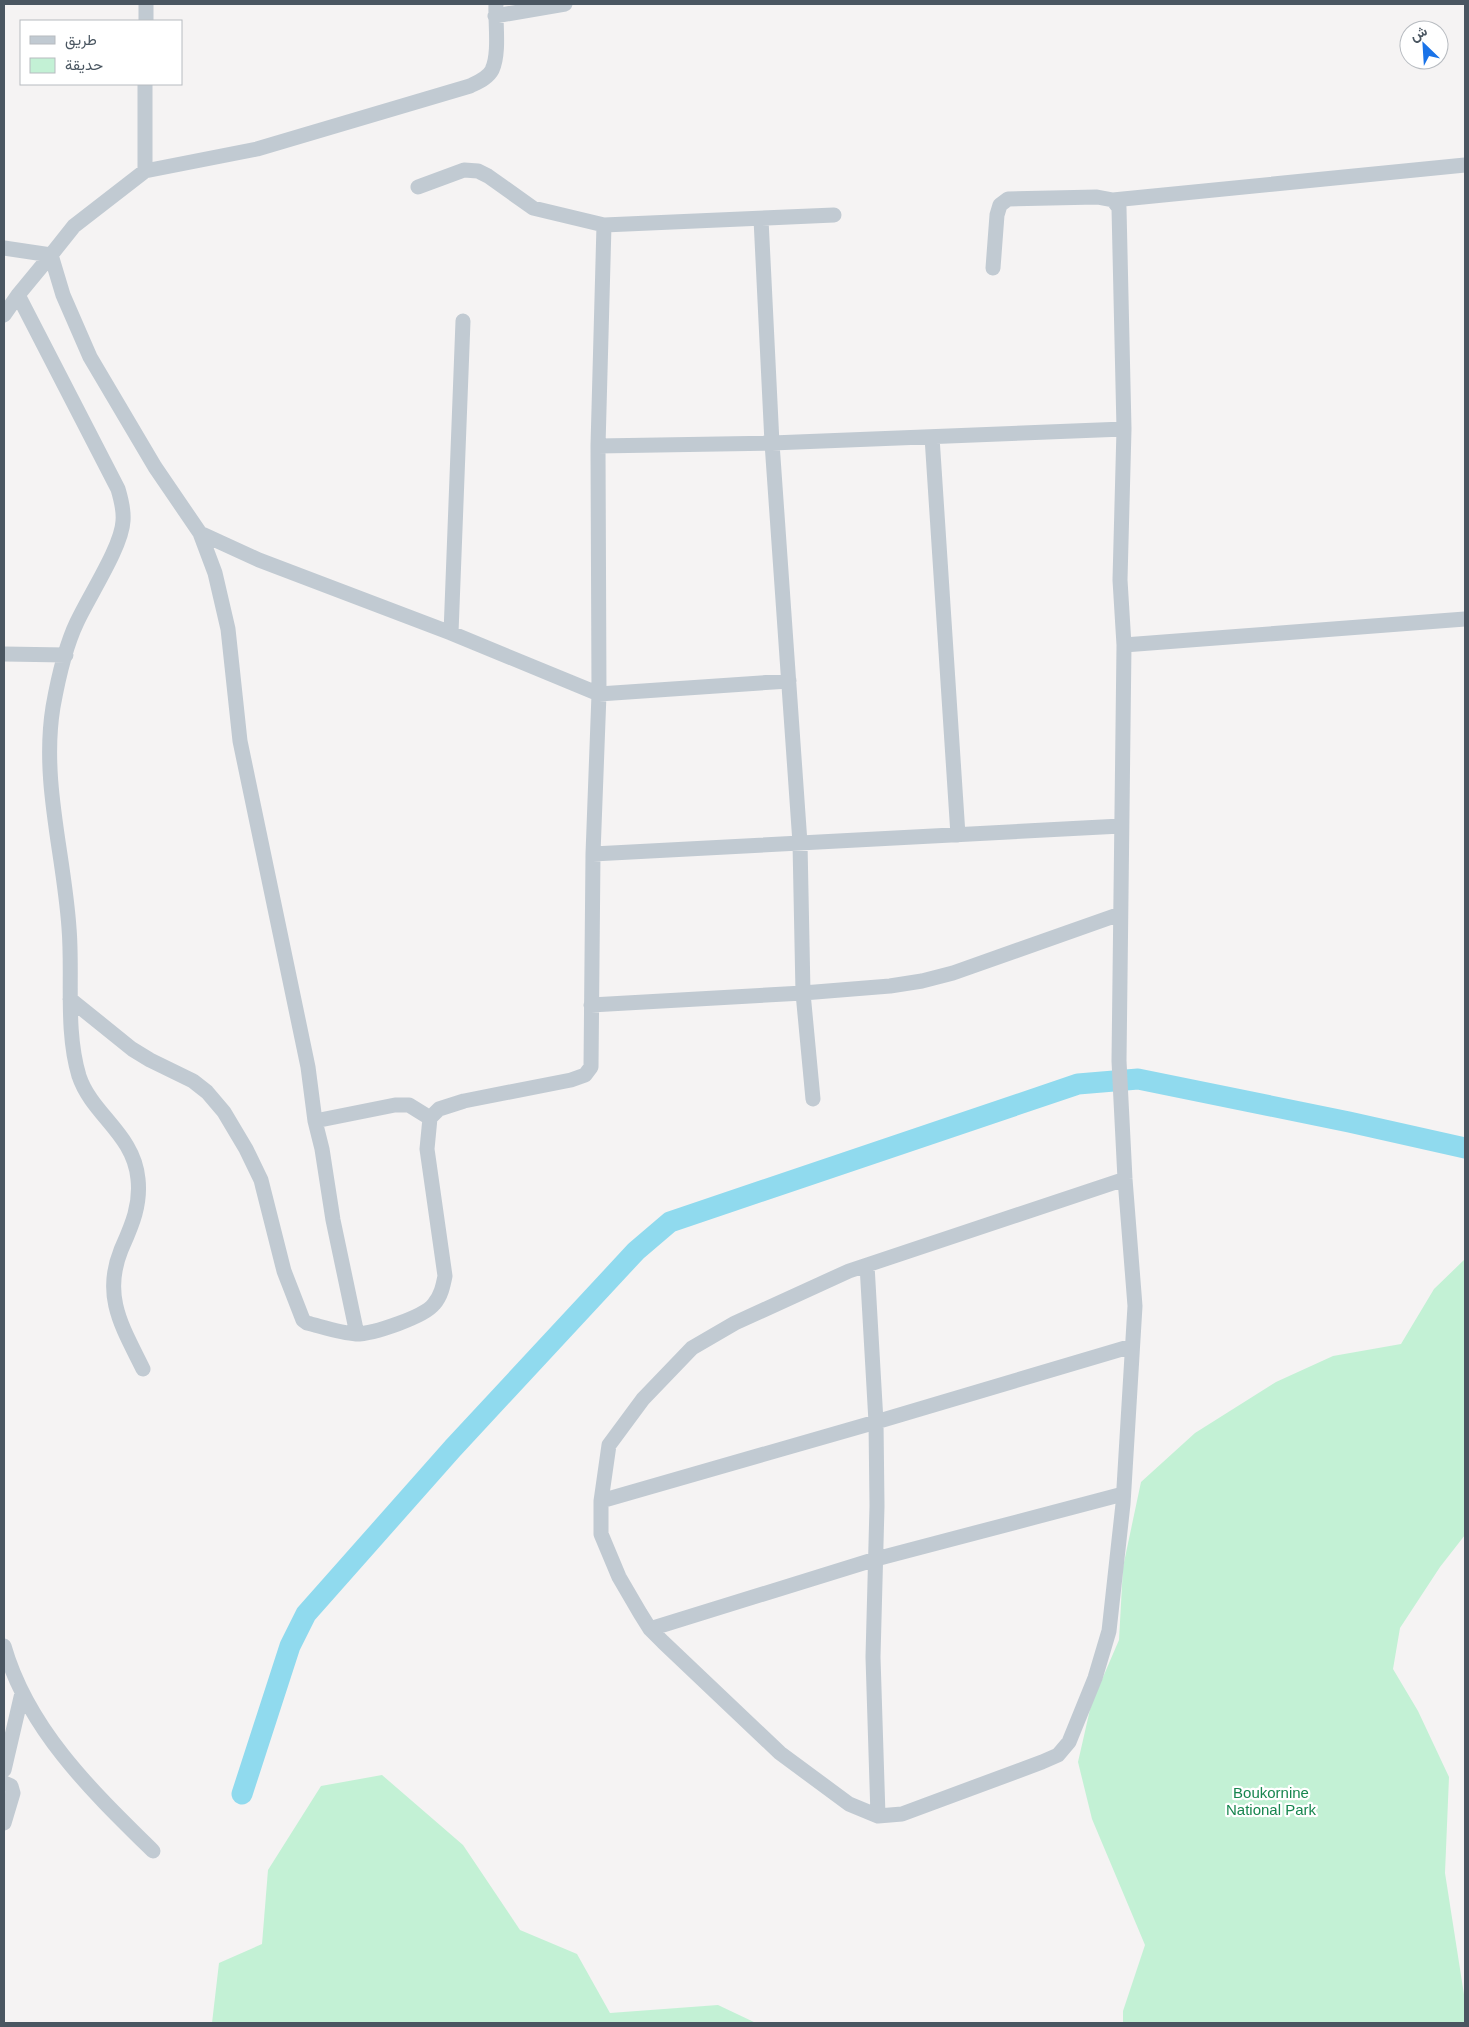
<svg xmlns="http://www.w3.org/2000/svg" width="1469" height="2027" font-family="Helvetica,Vazirmatn,sans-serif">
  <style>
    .green { fill: #c3f1d5 }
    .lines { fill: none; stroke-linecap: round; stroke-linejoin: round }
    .canal { stroke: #90daee; stroke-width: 21 }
    .street { stroke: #c1cad2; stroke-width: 15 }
    .labels { text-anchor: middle; stroke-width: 4.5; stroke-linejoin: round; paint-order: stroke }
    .park-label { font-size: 15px; fill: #17864f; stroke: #fff }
  </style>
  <rect width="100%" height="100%" fill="#f5f3f3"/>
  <!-- green -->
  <path class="green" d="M1465 1259V1535L1440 1567 1400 1628 1393 1669 1418 1711 1449 1777 1445 1873 1465 2001V2023H1123V2011L1145 1945 1092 1819 1078 1762 1091 1705 1119 1640 1123 1567 1141 1482 1195 1433 1276 1382 1333 1356 1401 1344 1434 1289Z
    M382 1775 463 1845 520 1930 577 1954 610 2013 718 2005 756 2023H212L219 1963 262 1944 268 1870 321 1786Z"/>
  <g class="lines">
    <!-- canal -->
    <path class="canal" d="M242 1794 290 1646 306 1614 453 1448 636 1251 670 1222 1078 1084 1138 1079 1349 1122 1465 1148"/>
    <!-- street -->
    <path class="street" d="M496 4C495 22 500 53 492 70 488 78 478 82 470 86L257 149 145 171 74 226 51 255 63 295 90 357 155 467 200 533 259 560 451 633 599 694 789 681
      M495 16 565 4
      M146 21V4
      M145 171V84
      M418 187 464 170 478 171 488 176 533 208 604 225 834 215
      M1113 200 1465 165
      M761 219 772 443 800 843 803 993 813 1099
      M4 248 51 255 18 295 4 315
      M993 268 997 215 1000 205 1008 199 1097 197 1113 200 1119 208 1124 429 1120 580 1124 645 1119 1061 1125 1179 1135 1306 1123 1504 1109 1631 1095 1678 1069 1742 1058 1755 1042 1762 902 1814 878 1816 849 1804 780 1753 663 1642 650 1629 640 1613 619 1577 601 1534V1501L609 1445 643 1399 692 1348 735 1323 849 1271 1125 1179
      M18 295 118 489C121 499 124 510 123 521 122 546 89 596 77 622 65 647 58 679 53 707 41 781 64 854 69 928 73 975 65 1030 79 1076 92 1115 134 1134 138 1179 141 1206 131 1227 121 1250 102 1297 123 1328 143 1369
      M932 437 958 835
      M598 446 772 443 1124 429
      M200 533 215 573 228 629 240 741 308 1067 315 1121 322 1149 333 1220 357 1334
      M451 633 463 321
      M1124 645 1465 619
      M4 654 66 655
      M593 854 1121 826
      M70 999 132 1049 150 1060 193 1081 207 1092 224 1112 246 1149 261 1180 284 1271 303 1320 307 1323C323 1327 341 1333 356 1334 373 1334 424 1317 434 1304 441 1296 443 1286 445 1276L427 1149 430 1118 439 1109 464 1101 571 1080 585 1075 591 1067 593 854 599 694 598 446 604 225
      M591 1005 803 993 890 986 922 981 953 973 1120 914
      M315 1121 395 1105H409L430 1118
      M867 1265 876 1422 877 1506 873 1657 878 1816
      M601 1501 876 1422 1132 1346
      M650 1629 876 1559 1123 1494
      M4 1646C28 1730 93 1792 153 1851
      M4 1770 22 1693
      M4 1783 11 1786 13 1793 4 1823"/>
  </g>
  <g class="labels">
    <!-- park labels -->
    <g class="park-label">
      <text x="1271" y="1798">Boukornine<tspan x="1271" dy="17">National Park</tspan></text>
    </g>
  </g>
  <!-- border -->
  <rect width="1469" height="2027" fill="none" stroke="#4a5661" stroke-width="10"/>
  <!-- legend -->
  <rect x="20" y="20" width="162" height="65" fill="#ffffff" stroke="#b7bbc0"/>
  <rect x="30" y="36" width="25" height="8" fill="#c1cad2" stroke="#b7bbc0"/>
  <text x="65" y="45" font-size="15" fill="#4a5661">طريق</text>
  <rect x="30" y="58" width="25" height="15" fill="#c3f1d5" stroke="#b7bbc0"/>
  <text x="65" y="70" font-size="15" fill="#4a5661">حديقة</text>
  <!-- north arrow -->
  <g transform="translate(1424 45) rotate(335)"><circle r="24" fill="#ffffff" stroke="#b7bbc0"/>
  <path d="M0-4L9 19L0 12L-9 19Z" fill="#1a73e8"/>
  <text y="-8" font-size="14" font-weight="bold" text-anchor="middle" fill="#4a5661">ش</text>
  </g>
</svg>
